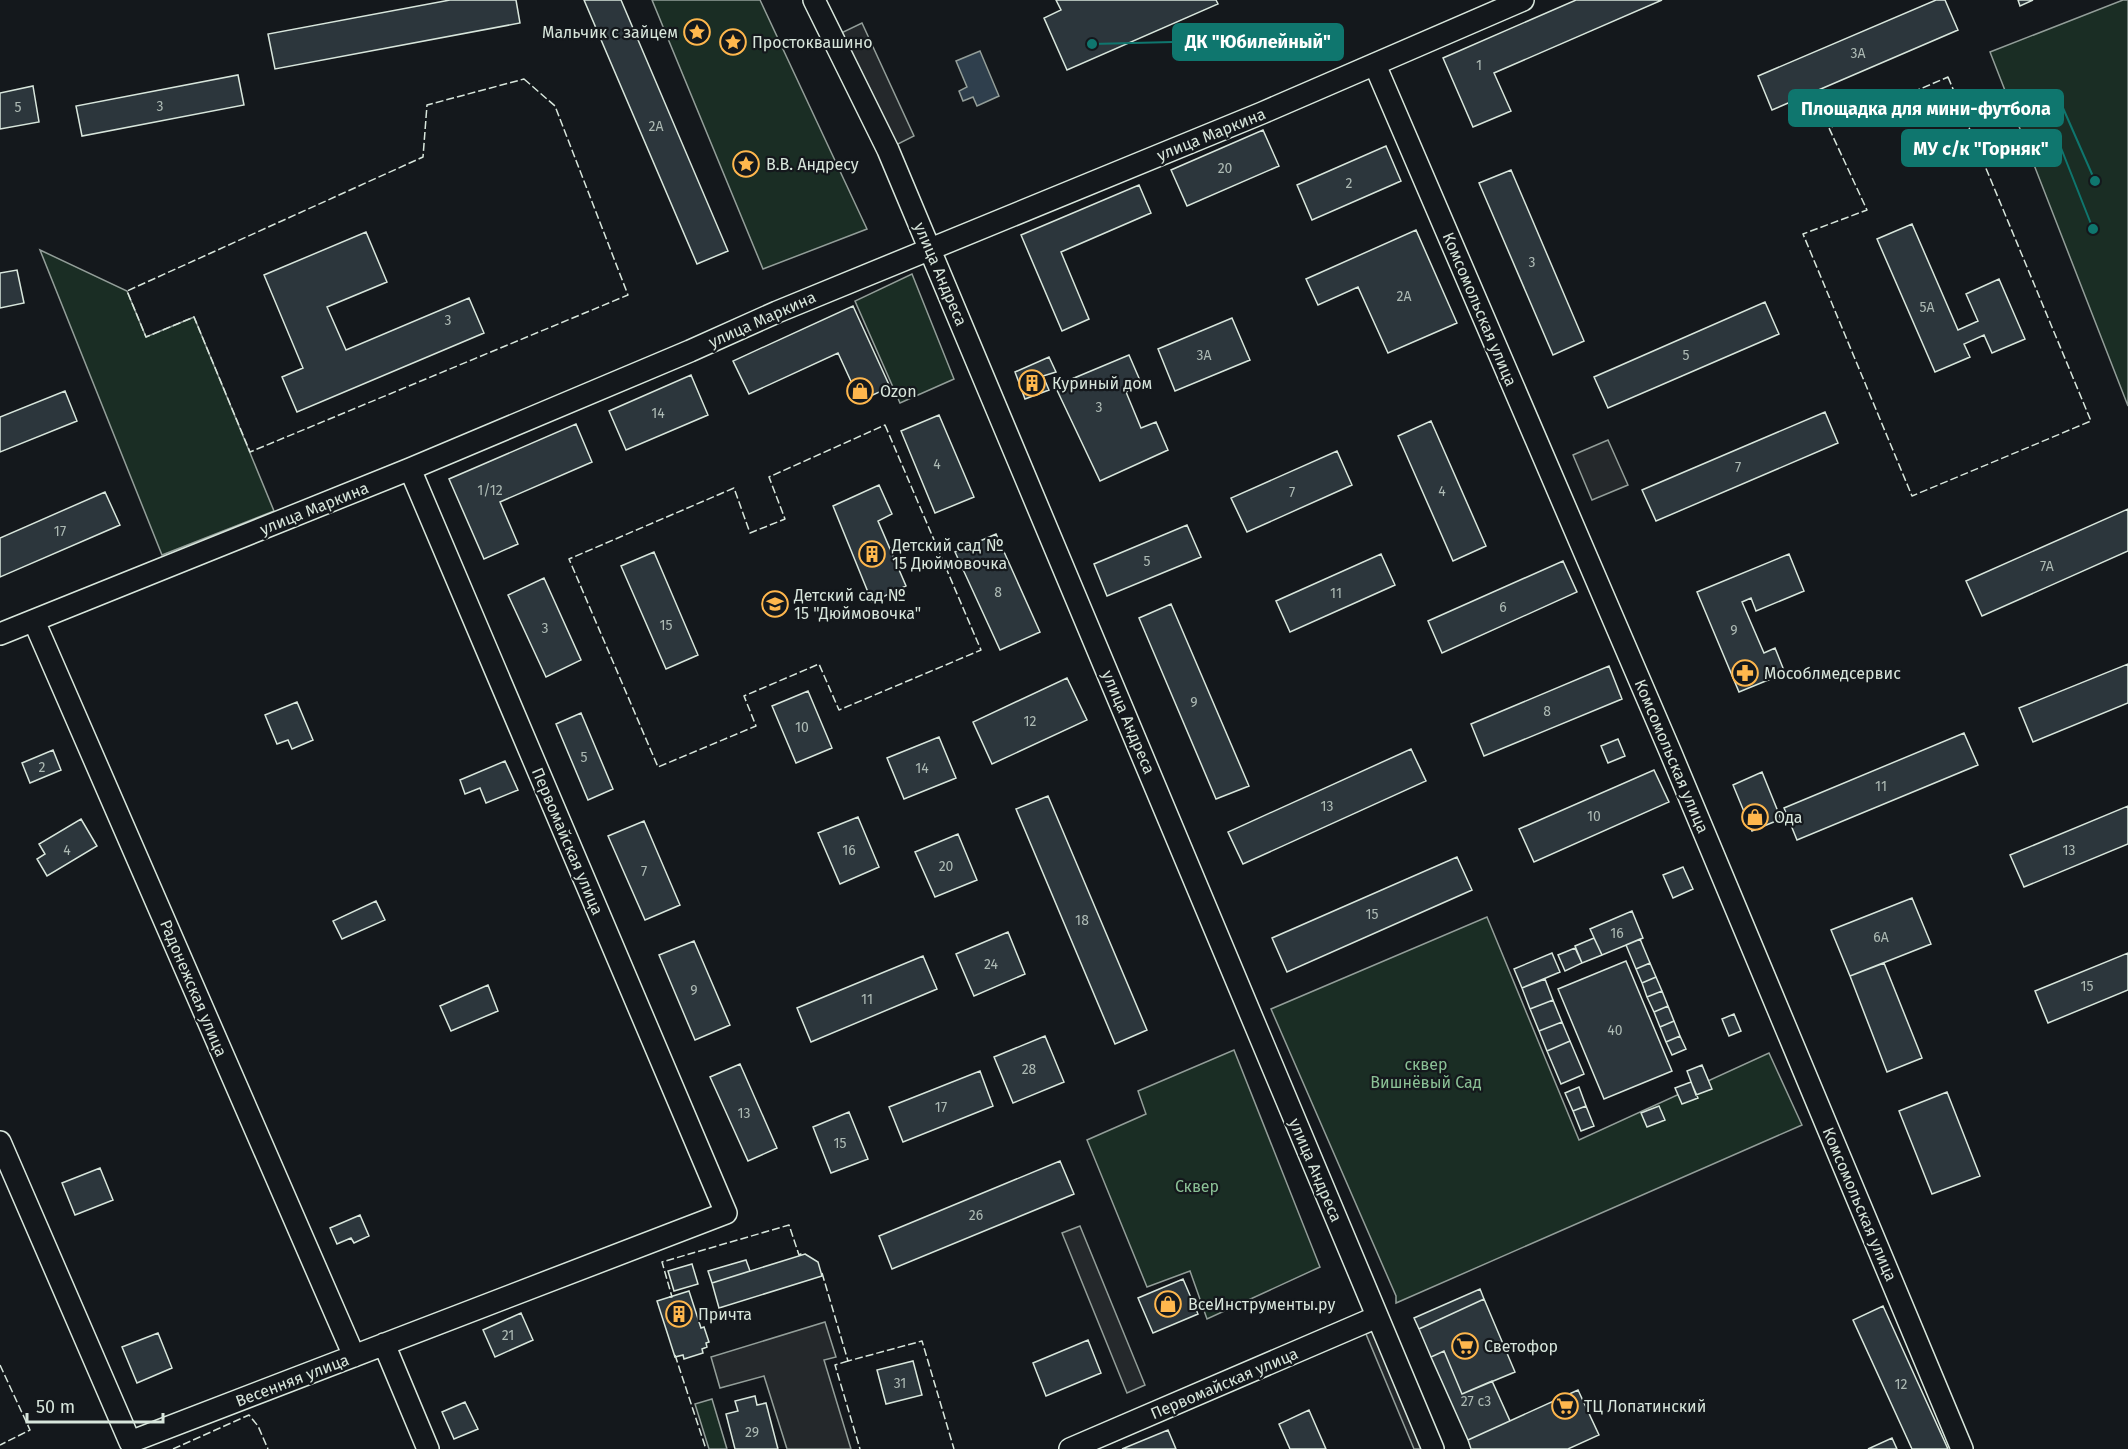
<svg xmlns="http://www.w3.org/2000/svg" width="2128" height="1449" font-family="'Fira Sans',sans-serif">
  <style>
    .green { fill: #1a2d24; stroke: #939e99; stroke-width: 1.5 }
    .parking { fill: #24282b; stroke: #939e99; stroke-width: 1.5 }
    .water { fill: #2f3f4d; stroke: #939e99; stroke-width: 1.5 }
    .building { fill: #2c363c; stroke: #d8e6dc; stroke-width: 1.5 }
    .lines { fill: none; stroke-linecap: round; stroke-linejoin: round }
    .minor-casing { stroke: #d8e6dc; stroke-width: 24 }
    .minor { stroke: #14181c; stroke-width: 21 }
    .fence { stroke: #d8e6dc; stroke-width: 1.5; stroke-dasharray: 8 3; stroke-linecap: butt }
    .labels { text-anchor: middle; stroke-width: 4.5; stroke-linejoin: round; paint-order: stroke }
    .number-label { font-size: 14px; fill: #adbab4 }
    .poi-label { font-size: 16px; fill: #d8e6dc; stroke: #14181c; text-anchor: start }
    .street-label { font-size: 16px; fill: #d8e6dc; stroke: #14181c }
    .park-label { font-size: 16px; fill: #8ac095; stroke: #14181c }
    .leader { fill: none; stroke: #0f766e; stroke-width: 2 }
    .callout-dot { fill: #0f766e; stroke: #14181c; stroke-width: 2 }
    .callout { fill: #0f766e; stroke: #0f766e; stroke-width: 2 }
    .callout-label { font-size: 18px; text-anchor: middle; font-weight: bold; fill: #fff }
  </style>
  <rect width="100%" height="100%" fill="#14181c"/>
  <!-- green -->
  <path class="green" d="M652 0H760L867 229 763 269Z
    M2123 0H2128V406L1990 52Z
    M40 250 127 291 146 337 194 317 274 511 162 555Z
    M912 274 954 379 900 403 855 301Z
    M1487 917 1579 1140 1769 1053 1802 1125 1396 1303V1296L1271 1009Z
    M1234 1050 1320 1267 1207 1319 1190 1271 1147 1287 1087 1140 1146 1114 1138 1091Z
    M712 1399 727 1449H709L695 1404Z"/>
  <!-- parking -->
  <path class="parking" d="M862 23 914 136 892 147 839 34Z
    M1608 440 1628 485 1592 500 1573 455Z
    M1080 1226 1145 1385 1127 1393 1062 1233Z
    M825 1322 836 1357 824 1360 851 1449H787L764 1376 720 1388 711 1357Z
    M1374 1330 1423 1449H1414L1366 1334Z"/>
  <!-- water -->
  <path class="water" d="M980 51 999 96 977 106 973 97 963 101 959 91 967 87 956 61Z"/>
  <!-- building -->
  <path class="building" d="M450 0H516L520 23 275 69 268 34Z
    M584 0H621L728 251 697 264Z
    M1056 0H1216L1218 4 1067 70 1044 18 1061 10Z
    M1576 0H1662L1494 73 1511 111 1473 127 1443 58Z
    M1936 0H1945L1958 30 1772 110 1758 76Z
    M2018 0H2033L2020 6Z
    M238 75 244 105 82 136 76 106Z
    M33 86 39 122 0 129V93Z
    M1263 130 1279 166 1187 206 1171 170Z
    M1386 146 1401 181 1312 220 1297 185Z
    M1511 170 1584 341 1553 355 1479 183Z
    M1139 185 1151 213 1061 252 1089 319 1062 331 1021 235Z
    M1912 224 1958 330 1978 321 1966 294 1999 279 2025 339 1992 353 1984 335 1964 344 1970 357 1935 372 1877 239Z
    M1416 230 1457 323 1388 353 1358 287 1318 305 1306 279Z
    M366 232 387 282 327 307 346 350 469 298 484 333 297 412 282 377 303 368 264 275Z
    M17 270 24 303 0 308V273Z
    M1765 302 1779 334 1608 408 1594 377Z
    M853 306 890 387 860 401 838 353 749 394 733 361Z
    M1232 318 1250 360 1175 391 1158 349Z
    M1129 355 1142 385 1126 392 1141 428 1156 422 1168 450 1100 481 1055 386Z
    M1049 357 1056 372 1043 376 1049 390 1025 399 1015 372Z
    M691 375 708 415 626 450 609 411Z
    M65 391 77 421 0 452V417Z
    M1825 412 1838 443 1656 521 1642 490Z
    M939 415 974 497 935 513 901 431Z
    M1431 421 1486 546 1453 561 1398 436Z
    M576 424 592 462 500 502 518 544 484 559 449 479Z
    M1337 451 1352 485 1247 532 1231 498Z
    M879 485 892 514 878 521 906 586 872 602 833 506Z
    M105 492 120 525 0 577V538Z
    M2128 509V551L1982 616 1966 581Z
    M1187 525 1201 557 1107 596 1094 564Z
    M996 534 1040 632 1000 650 955 552Z
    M654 552 698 655 666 669 621 566Z
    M1381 554 1395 585 1290 632 1276 601Z
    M1789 554 1804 591 1756 611 1751 598 1742 602 1764 653 1775 648 1785 673 1739 692 1697 592Z
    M1563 561 1577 592 1442 653 1428 621Z
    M544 578 581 660 546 677 508 595Z
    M1171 604 1249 786 1216 799 1139 618Z
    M2128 664V703L2033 742 2019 708Z
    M1609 666 1622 699 1484 756 1471 724Z
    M1067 678 1087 720 992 764 973 722Z
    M808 691 832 748 796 763 772 706Z
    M297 702 313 740 292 749 288 740 277 744 265 715Z
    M581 713 613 789 588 800 556 724Z
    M1964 733 1978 765 1797 840 1784 808Z
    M939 737 956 778 904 799 887 758Z
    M1618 739 1625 756 1608 763 1601 746Z
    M1411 749 1426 781 1243 864 1228 832Z
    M53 750 61 770 30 783 22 763Z
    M505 761 518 790 486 803 480 788 465 794 460 780Z
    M1654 770 1669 802 1534 862 1519 829Z
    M1762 772 1781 819 1752 831 1733 785Z
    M1048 796 1147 1030 1115 1044 1016 809Z
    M2128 806V844L2024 887 2010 855Z
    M858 817 879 867 840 884 818 833Z
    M81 819 97 846 47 876 37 859 45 854 39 844Z
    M644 821 680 905 645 920 608 836Z
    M958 834 977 880 935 897 915 852Z
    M1457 857 1472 890 1287 972 1272 938Z
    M1683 867 1693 889 1673 898 1663 875Z
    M1912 898 1931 944 1850 976 1831 930Z
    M376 901 385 920 342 939 333 921Z
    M1632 911 1643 938 1602 955 1590 929Z
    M1008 932 1025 974 974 996 956 954Z
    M1594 938 1602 955 1582 963 1575 946Z
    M1640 939 1650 963 1636 969 1626 945Z
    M694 941 730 1025 695 1040 659 955Z
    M1575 948 1582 963 1565 971 1558 955Z
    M1552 953 1560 972 1522 988 1514 969Z
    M2128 953V990L2048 1023 2035 991Z
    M923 956 937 989 811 1042 797 1008Z
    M1626 961 1672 1071 1604 1099 1558 989Z
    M1650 963 1656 977 1642 983 1636 969Z
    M1884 963 1922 1058 1887 1072 1850 976Z
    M1656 977 1662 991 1647 997 1642 983Z
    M1545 979 1553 1000 1530 1009 1522 988Z
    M488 985 498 1011 451 1031 440 1006Z
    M1662 991 1668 1006 1654 1012 1647 997Z
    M1553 1000 1562 1022 1539 1031 1530 1009Z
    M1668 1006 1674 1021 1660 1027 1654 1012Z
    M1734 1014 1741 1031 1729 1036 1722 1019Z
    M1674 1021 1680 1036 1666 1042 1660 1027Z
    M1562 1022 1570 1041 1547 1051 1539 1031Z
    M1045 1036 1064 1082 1013 1103 994 1057Z
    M1680 1036 1686 1049 1672 1055 1666 1042Z
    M1570 1041 1584 1074 1561 1084 1547 1051Z
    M740 1064 777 1148 748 1161 710 1077Z
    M1702 1065 1712 1089 1696 1095 1687 1071Z
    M980 1071 993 1106 903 1142 889 1107Z
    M1691 1082 1698 1098 1682 1104 1675 1088Z
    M1579 1087 1586 1106 1573 1111 1565 1093Z
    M1947 1092 1980 1176 1932 1194 1899 1111Z
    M1586 1106 1594 1126 1581 1131 1573 1111Z
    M1659 1106 1665 1120 1647 1127 1641 1113Z
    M849 1112 868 1159 831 1173 813 1127Z
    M1060 1161 1074 1194 892 1269 879 1236Z
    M100 1168 113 1200 75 1215 62 1183Z
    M360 1215 369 1236 354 1243 351 1238 337 1244 330 1228Z
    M805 1254 818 1262 822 1276 719 1308 712 1283Z
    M746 1260 750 1271 712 1283 708 1271Z
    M692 1264 698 1284 674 1291 668 1271Z
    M1183 1279 1198 1314 1153 1333 1138 1298Z
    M1480 1289 1484 1299 1419 1329 1414 1318Z
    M689 1291 701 1328 704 1327 709 1342 706 1343 707 1347 702 1349 703 1353 684 1359 683 1355 675 1357 657 1301Z
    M1484 1299 1515 1372 1462 1394 1444 1351 1431 1357 1419 1329Z
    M1883 1306 1948 1449H1912L1853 1320Z
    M521 1313 533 1340 495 1357 483 1330Z
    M158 1333 172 1368 137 1383 122 1347Z
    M1088 1340 1101 1373 1046 1396 1033 1363Z
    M1444 1351 1462 1394 1492 1381 1510 1421 1468 1440 1431 1357Z
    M913 1361 922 1395 886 1404 877 1370Z
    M1578 1390 1599 1435 1568 1449H1471L1468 1440Z
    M755 1396 757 1405 766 1403 778 1449H735L726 1414 738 1411 735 1401Z
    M465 1402 478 1429 454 1439 442 1412Z
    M1309 1410 1326 1449H1290L1279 1424Z
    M1168 1430 1176 1449H1122Z
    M1892 1438 1897 1449H1868Z"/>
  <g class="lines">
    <!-- minor casing -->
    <g class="minor-casing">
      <path id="minor" d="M814 0 888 150 1433 1449
        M1375 65 1670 751 1962 1449
        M34 621 354 1356
        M0 634 410 469 690 351 777 312 1262 113 1523 0
        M0 1142 130 1442 726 1213 410 469
        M384 1344 428 1449
        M1070 1449 1377 1317"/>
    </g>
    <!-- minor -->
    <use href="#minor" class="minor"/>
    <!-- fence -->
    <path class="fence" d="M1948 77 2091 421 1912 496 1803 234 1867 210 1829 128Z
      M524 79 555 106 628 295 250 452 194 317 146 337 127 291 423 157 427 105Z
      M885 425 981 650 839 710 819 664 744 696 756 726 658 767 569 559 734 488 750 533 785 519 769 477Z
      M822 1273 848 1361 922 1341 954 1449
      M669 1297H672L662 1262 789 1225 799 1255 803 1253
      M675 1355 706 1449
      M848 1361 835 1365 860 1449
      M0 1365 30 1430 0 1445
      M173 1449 249 1415 258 1426 268 1449"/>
  </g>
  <!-- icons -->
  <defs>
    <g id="sight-ring" transform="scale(1.35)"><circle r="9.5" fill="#14181c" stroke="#ffb74d" stroke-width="1.5"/><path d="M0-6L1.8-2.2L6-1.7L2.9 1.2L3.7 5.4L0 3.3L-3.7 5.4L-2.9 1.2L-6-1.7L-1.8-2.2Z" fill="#ffb74d"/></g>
    <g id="building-ring" transform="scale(1.35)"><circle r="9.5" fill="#14181c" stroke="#ffb74d" stroke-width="1.5"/><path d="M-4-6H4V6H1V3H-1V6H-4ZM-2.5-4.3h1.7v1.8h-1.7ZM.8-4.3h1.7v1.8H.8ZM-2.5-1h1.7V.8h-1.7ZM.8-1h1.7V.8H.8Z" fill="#ffb74d"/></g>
    <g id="shop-ring" transform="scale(1.35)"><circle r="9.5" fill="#14181c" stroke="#ffb74d" stroke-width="1.5"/><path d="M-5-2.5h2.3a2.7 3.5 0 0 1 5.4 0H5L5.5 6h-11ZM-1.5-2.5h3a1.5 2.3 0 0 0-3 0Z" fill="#ffb74d"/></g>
    <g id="school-ring" transform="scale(1.35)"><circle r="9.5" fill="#14181c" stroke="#ffb74d" stroke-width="1.5"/><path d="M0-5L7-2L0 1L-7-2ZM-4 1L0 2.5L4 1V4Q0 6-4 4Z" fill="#ffb74d"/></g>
    <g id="pharmacy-ring" transform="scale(1.35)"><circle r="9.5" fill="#14181c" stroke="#ffb74d" stroke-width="1.5"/><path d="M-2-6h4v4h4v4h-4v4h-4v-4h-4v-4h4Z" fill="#ffb74d"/></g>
    <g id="supermarket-ring" transform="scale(1.35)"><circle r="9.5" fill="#14181c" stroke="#ffb74d" stroke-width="1.5"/><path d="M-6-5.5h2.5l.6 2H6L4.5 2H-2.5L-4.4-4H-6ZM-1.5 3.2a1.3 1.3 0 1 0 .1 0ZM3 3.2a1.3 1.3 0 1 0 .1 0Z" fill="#ffb74d"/></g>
  </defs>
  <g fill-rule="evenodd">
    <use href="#sight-ring" x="697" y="32"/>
    <use href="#sight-ring" x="733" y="42"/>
    <use href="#sight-ring" x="746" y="164"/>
    <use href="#building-ring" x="1032" y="383"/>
    <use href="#shop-ring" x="860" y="391"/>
    <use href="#building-ring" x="872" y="554"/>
    <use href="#school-ring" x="775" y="604"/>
    <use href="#pharmacy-ring" x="1745" y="673"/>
    <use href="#shop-ring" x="1755" y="817"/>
    <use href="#shop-ring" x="1168" y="1304"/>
    <use href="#building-ring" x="679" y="1314"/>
    <use href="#supermarket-ring" x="1465" y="1346"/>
    <use href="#supermarket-ring" x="1565" y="1406"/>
  </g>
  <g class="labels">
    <!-- number labels -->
    <g class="number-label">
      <text x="1858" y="58">3А</text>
      <text x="1479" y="70">1</text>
      <text x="160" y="111">3</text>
      <text x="18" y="112">5</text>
      <text x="656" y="131">2А</text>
      <text x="1225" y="173">20</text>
      <text x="1349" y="188">2</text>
      <text x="1532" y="267">3</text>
      <text x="1404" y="301">2А</text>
      <text x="1927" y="312">5А</text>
      <text x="448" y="325">3</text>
      <text x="1204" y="360">3А</text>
      <text x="1686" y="360">5</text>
      <text x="1099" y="412">3</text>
      <text x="658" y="418">14</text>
      <text x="937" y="469">4</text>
      <text x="1738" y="472">7</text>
      <text x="490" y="495">1/12</text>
      <text x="1442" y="496">4</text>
      <text x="1292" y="497">7</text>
      <text x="60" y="536">17</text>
      <text x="1147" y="566">5</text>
      <text x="2047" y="571">7А</text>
      <text x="998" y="597">8</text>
      <text x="1336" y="598">11</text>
      <text x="1503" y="612">6</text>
      <text x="666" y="630">15</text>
      <text x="545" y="633">3</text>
      <text x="1734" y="635">9</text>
      <text x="1194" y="707">9</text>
      <text x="1547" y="716">8</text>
      <text x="1030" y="726">12</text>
      <text x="802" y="732">10</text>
      <text x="584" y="762">5</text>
      <text x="42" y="772">2</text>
      <text x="922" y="773">14</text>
      <text x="1881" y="791">11</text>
      <text x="1327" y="811">13</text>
      <text x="1594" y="821">10</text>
      <text x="67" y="855">4</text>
      <text x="849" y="855">16</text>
      <text x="2069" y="855">13</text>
      <text x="946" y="871">20</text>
      <text x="644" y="876">7</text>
      <text x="1372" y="919">15</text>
      <text x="1082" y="925">18</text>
      <text x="1617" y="938">16</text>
      <text x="1881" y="942">6А</text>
      <text x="991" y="969">24</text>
      <text x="2087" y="991">15</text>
      <text x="694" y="995">9</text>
      <text x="867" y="1004">11</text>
      <text x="1615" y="1035">40</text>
      <text x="1029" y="1074">28</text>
      <text x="941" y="1112">17</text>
      <text x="744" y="1118">13</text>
      <text x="840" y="1148">15</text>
      <text x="976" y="1220">26</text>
      <text x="508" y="1340">21</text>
      <text x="900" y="1388">31</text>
      <text x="1901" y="1389">12</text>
      <text x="1476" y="1406">27 с3</text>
      <text x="752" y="1437">29</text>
    </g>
    <!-- poi labels -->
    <g class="poi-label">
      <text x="678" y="38" text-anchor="end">Мальчик с зайцем</text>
      <text x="752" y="48">Простоквашино</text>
      <text x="766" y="170">В.В. Андресу</text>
      <text x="1052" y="389">Куриный дом</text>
      <text x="880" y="397">Ozon</text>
      <text x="892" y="551">Детский сад №<tspan x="892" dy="18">15 Дюймовочка</tspan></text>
      <text x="794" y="601">Детский сад №<tspan x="794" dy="18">15 "Дюймовочка"</tspan></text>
      <text x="1764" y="679">Мособлмедсервис</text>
      <text x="1774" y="823">Ода</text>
      <text x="1188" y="1310">ВсеИнструменты.ру</text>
      <text x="698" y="1320">Причта</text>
      <text x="1484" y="1352">Светофор</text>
      <text x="1584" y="1412">ТЦ Лопатинский</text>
    </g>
    <!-- street labels -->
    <g class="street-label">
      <text transform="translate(1211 134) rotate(-22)" y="6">улица Маркина</text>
      <text transform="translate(941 274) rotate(67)" y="6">улица Андреса</text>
      <text transform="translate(1480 309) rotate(67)" y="6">Комсомольская улица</text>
      <text transform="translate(762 319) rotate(-24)" y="6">улица Маркина</text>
      <text transform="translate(314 508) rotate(-22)" y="6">улица Маркина</text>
      <text transform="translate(1129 722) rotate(67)" y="6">улица Андреса</text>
      <text transform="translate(1672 756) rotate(67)" y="6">Комсомольская улица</text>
      <text transform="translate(568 841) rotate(67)" y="6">Первомайская улица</text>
      <text transform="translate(194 988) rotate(67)" y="6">Радонежская улица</text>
      <text transform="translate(1316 1170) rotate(67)" y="6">улица Андреса</text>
      <text transform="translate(1860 1204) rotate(67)" y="6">Комсомольская улица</text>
      <text transform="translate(292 1380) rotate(-21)" y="6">Весенняя улица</text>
      <text transform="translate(1224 1383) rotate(-23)" y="6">Первомайская улица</text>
    </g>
    <!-- park labels -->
    <g class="park-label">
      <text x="1426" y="1070">сквер<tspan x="1426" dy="18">Вишнёвый Сад</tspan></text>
      <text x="1197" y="1192">Сквер</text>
    </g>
  </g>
  <!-- callouts -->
  <path class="leader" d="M1092 44L1173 42M2095 181L2063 108M2093 229L2061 148"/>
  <g class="callout-dot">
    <circle cx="1092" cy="44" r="6"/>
    <circle cx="2095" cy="181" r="6"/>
    <circle cx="2093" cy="229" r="6"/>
  </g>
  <g class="callout">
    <rect x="1173" y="24" width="170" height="36" rx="6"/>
    <rect x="1789" y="90" width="274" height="36" rx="6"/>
    <rect x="1902" y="130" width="159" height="36" rx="6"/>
  </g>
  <g class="callout-label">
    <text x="1258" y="48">ДК "Юбилейный"</text>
    <text x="1926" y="115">Площадка для мини-футбола</text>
    <text x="1981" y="155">МУ с/к "Горняк"</text>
  </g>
  <!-- scale -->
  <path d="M27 1413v9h136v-9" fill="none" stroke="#d8e6dc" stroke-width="3"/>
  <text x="36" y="1413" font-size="18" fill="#d8e6dc" stroke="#14181c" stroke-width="4.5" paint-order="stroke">50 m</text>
</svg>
